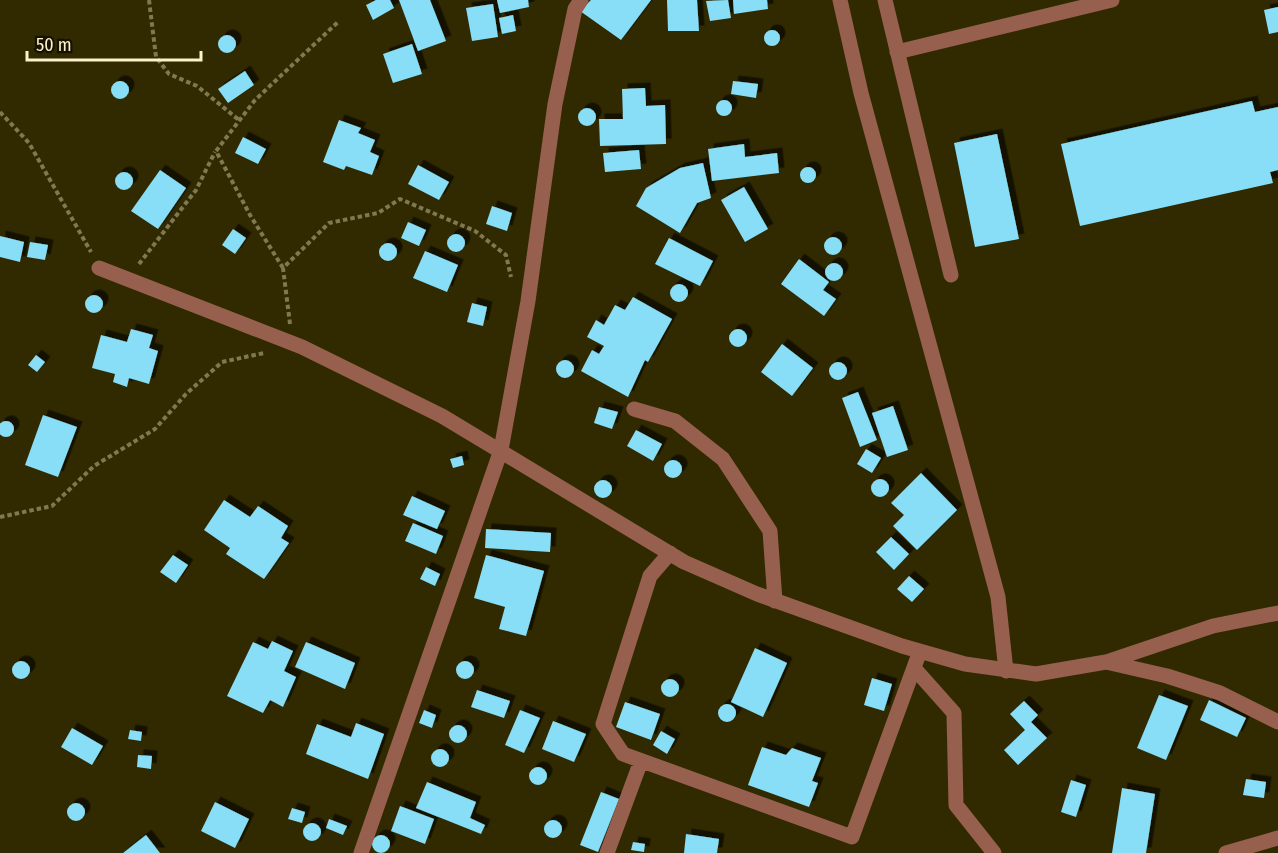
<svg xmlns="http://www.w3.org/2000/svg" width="1278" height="853" font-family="'Fira Sans Condensed',sans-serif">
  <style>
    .building { fill: #88def7; filter: url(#shadow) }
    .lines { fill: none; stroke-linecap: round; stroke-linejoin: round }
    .path { stroke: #7f7850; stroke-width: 4; stroke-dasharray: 4.5 3; stroke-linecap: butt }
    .minor { stroke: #97604e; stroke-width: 15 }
  </style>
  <defs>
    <filter id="shadow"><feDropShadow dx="5.5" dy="-5.5" stdDeviation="0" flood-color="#0009"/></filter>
  </defs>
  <rect width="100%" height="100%" fill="#312a00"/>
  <!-- building -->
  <path class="building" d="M376 0H390L394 8 373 20 366 5Z
    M399 0H430L446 41 418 51Z
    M497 0H528L529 7 500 13Z
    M591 0H651L621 40 580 11Z
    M667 0H697L699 31H668Z
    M728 0 731 18 710 21 706 1Z
    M733 0H767L768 9 734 14Z
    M493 4 498 37 472 41 466 8Z
    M1278 7V32L1269 34 1264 10Z
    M513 15 516 31 502 34 499 18Z
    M764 38a8 8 0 1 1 16 0a8 8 0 1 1-16 0Z
    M218 44a9 9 0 1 1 18 0a9 9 0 1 1-18 0Z
    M412 44 422 74 393 83 383 54Z
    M245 71 254 85 228 103 218 89Z
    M111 90a9 9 0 1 1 18 0a9 9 0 1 1-18 0Z
    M733 81 758 84 756 98 731 94Z
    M645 88 646 106 665 105 666 144 600 146 599 119H623L622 89Z
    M716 108a8 8 0 1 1 16 0a8 8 0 1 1-16 0Z
    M1252 101 1255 112 1278 107V170L1270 172 1273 183 1080 226 1061 144Z
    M578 117a9 9 0 1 1 18 0a9 9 0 1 1-18 0Z
    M339 120 361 128 358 133 375 140 370 152 379 156 372 175 346 166 344 170 323 162Z
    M997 134 1019 239 975 247 954 143Z
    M243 137 266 149 258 164 235 153Z
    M744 144 745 157 777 153 779 173 712 181 708 149Z
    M639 150 641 169 605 172 603 153Z
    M703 163 711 198 697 203 680 233 636 206 646 188 680 168Z
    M418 165 449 182 439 200 408 184Z
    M800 175a8 8 0 1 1 16 0a8 8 0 1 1-16 0Z
    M160 170 186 188 158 229 131 211Z
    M115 181a9 9 0 1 1 18 0a9 9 0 1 1-18 0Z
    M744 187 768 229 745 242 721 200Z
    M492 206 512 213 507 231 486 224Z
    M408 222 426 230 419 246 401 238Z
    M233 229 246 238 235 254 222 245Z
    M447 243a9 9 0 1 1 18 0a9 9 0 1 1-18 0Z
    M0 236 24 242 20 262 0 257Z
    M824 246a9 9 0 1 1 18 0a9 9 0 1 1-18 0Z
    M669 238 713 261 700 286 655 264Z
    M30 242 48 245 45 260 27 257Z
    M379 252a9 9 0 1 1 18 0a9 9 0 1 1-18 0Z
    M425 251 458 265 447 292 413 278Z
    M799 259 829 282 823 290 836 299 824 316 781 284Z
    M825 272a9 9 0 1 1 18 0a9 9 0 1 1-18 0Z
    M670 293a9 9 0 1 1 18 0a9 9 0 1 1-18 0Z
    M85 304a9 9 0 1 1 18 0a9 9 0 1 1-18 0Z
    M633 297 672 319 648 362 645 360 628 397 581 371 592 350 599 354 604 346 587 337 596 320 604 325 615 305 625 310Z
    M472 303 487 307 483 326 467 322Z
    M729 338a9 9 0 1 1 18 0a9 9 0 1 1-18 0Z
    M131 329 153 335 149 348 158 351 149 384 129 378 127 387 113 382 115 374 92 368 101 335 127 342Z
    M782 344 813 368 792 396 761 372Z
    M36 355 45 362 37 372 28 365Z
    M556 369a9 9 0 1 1 18 0a9 9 0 1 1-18 0Z
    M829 371a9 9 0 1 1 18 0a9 9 0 1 1-18 0Z
    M858 392 877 440 860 447 842 398Z
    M893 406 908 450 887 457 872 413Z
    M599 407 618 412 612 429 594 423Z
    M43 415 77 427 58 477 25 465Z
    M-2 429a8 8 0 1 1 16 0a8 8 0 1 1-16 0Z
    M636 430 662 444 653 461 627 446Z
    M866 449 881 458 872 473 857 464Z
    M462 456 464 465 453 468 450 459Z
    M664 469a9 9 0 1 1 18 0a9 9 0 1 1-18 0Z
    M921 473 957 510 917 550 893 526 904 515 891 503Z
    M871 488a9 9 0 1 1 18 0a9 9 0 1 1-18 0Z
    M594 489a9 9 0 1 1 18 0a9 9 0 1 1-18 0Z
    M412 496 445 511 437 529 403 515Z
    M224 500 250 517 258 506 288 526 281 538 289 543 264 579 226 554 230 548 204 530Z
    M413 523 443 536 436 554 405 541Z
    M486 529 551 533 550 552 485 548Z
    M891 537 909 554 894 570 876 552Z
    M173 555 188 565 176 583 160 572Z
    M486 555 544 571 526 636 499 629 505 607 474 598Z
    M426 567 440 574 435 586 420 579Z
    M909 576 924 589 912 602 897 589Z
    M272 641 293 651 284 671 296 677 283 707 270 700 263 713 227 696 253 642 268 649Z
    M306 642 355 663 345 689 295 667Z
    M755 648 787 663 763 717 731 702Z
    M12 670a9 9 0 1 1 18 0a9 9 0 1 1-18 0Z
    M456 670a9 9 0 1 1 18 0a9 9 0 1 1-18 0Z
    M872 678 892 684 884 711 864 705Z
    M661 688a9 9 0 1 1 18 0a9 9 0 1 1-18 0Z
    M477 690 510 701 504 718 471 707Z
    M1159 695 1188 706 1166 760 1137 748Z
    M1209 700 1246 718 1237 737 1200 720Z
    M1024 701 1038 715 1031 722 1047 738 1018 765 1004 750 1025 730 1010 714Z
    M625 702 660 714 651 740 616 727Z
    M718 713a9 9 0 1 1 18 0a9 9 0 1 1-18 0Z
    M424 710 436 715 432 728 419 723Z
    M520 710 540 718 524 753 505 745Z
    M553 721 586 734 574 762 542 749Z
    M356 723 384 734 368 779 306 754 317 724 351 737Z
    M449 734a9 9 0 1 1 18 0a9 9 0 1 1-18 0Z
    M72 728 103 746 92 765 61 747Z
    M130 730 142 732 141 741 128 739Z
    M661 731 675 739 667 754 653 745Z
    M762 747 786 755 792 748 821 758 812 781 818 783 809 807 748 785Z
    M431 758a9 9 0 1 1 18 0a9 9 0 1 1-18 0Z
    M138 755 152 756 151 769 137 767Z
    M529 776a9 9 0 1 1 18 0a9 9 0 1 1-18 0Z
    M1246 779 1266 782 1264 798 1243 795Z
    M1071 780 1086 785 1076 817 1061 812Z
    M427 782 476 802 470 818 485 825 481 834 416 808Z
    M1122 788 1155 794 1146 853H1112Z
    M601 792 619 799 598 852 580 845Z
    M215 802 249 819 235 848 201 831Z
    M67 812a9 9 0 1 1 18 0a9 9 0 1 1-18 0Z
    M400 806 434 819 425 844 391 831Z
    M292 808 305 812 302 823 288 819Z
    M329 819 347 826 343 835 326 828Z
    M544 829a9 9 0 1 1 18 0a9 9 0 1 1-18 0Z
    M303 832a9 9 0 1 1 18 0a9 9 0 1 1-18 0Z
    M686 834 719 839 717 853H684Z
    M372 844a9 9 0 1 1 18 0a9 9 0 1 1-18 0Z
    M146 835 160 853H123Z
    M633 842 645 844 644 852 631 850Z"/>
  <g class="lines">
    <!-- path -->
    <path class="path" d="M149 0 156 57 169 74 197 86 239 120
      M0 112 29 143 91 252
      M139 264 196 190 215 152
      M283 268 250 215 216 151 255 100 338 22
      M290 324 283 268 329 223 378 213 400 199 475 231 506 255 511 277
      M0 517 52 506 94 466 155 429 186 394 222 362 264 353"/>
    <!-- minor -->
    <path class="minor" d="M840 0 861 93 998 597 1006 671
      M885 0 951 275
      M897 52 1112 0
      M99 268 302 347 442 416 684 562 757 594 902 646 965 664 1036 674 1106 662 1213 626 1278 613
      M634 409 675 421 723 459 770 531 775 601
      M670 553 650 576 603 724 623 754 852 837 920 651
      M1106 662 1167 676 1220 693 1278 722
      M914 668 954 713 956 805 994 853
      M361 853 501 450 528 301 555 104 575 9 581 0
      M607 853 641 761
      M1226 853 1278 838"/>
  </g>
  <!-- scale -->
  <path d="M27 51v9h174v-9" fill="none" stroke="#f9f2cc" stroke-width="3"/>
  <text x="36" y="51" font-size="18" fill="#f9f2cc" stroke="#171200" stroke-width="4.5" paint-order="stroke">50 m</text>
</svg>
